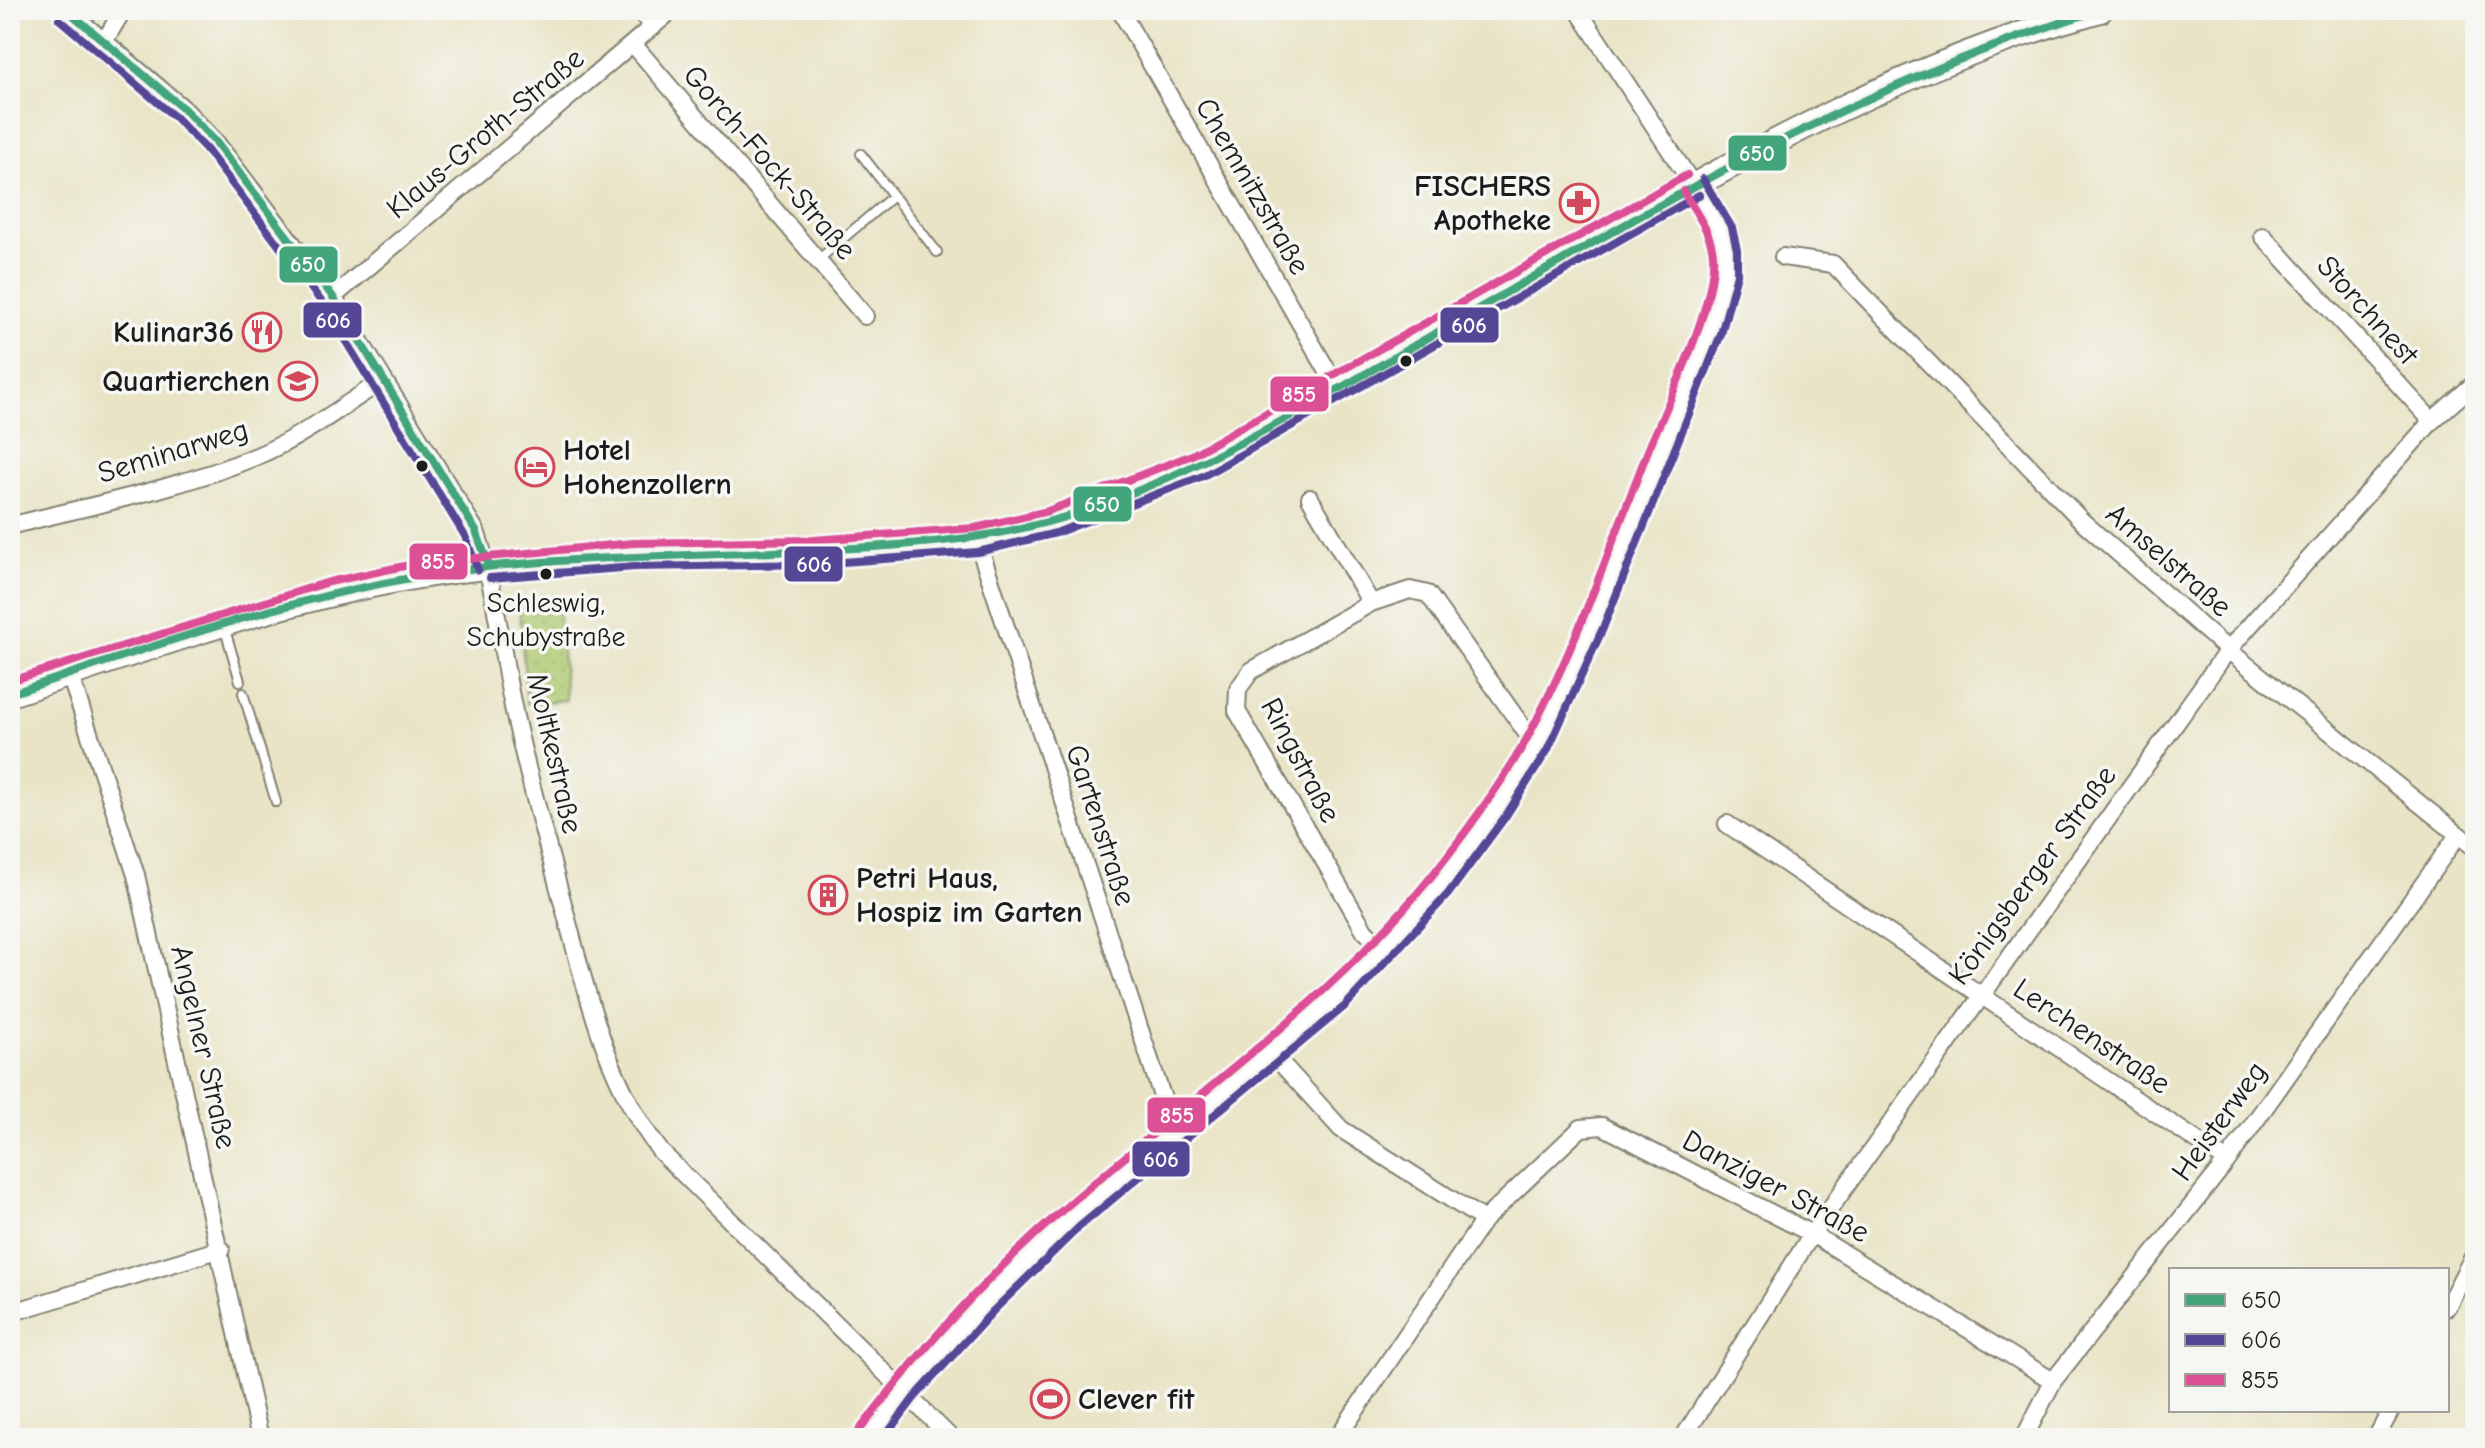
<svg xmlns="http://www.w3.org/2000/svg" width="2485" height="1448" font-family="'Comic Neue',sans-serif">
  <style>
    .park { fill: url(#park-dots); stroke: #647346; stroke-width: 2 }
    .lines { fill: none; stroke-linecap: round; stroke-linejoin: round }
    .lane-casing { stroke: #828071; stroke-width: 12 }
    .street-casing { stroke: #828071; stroke-width: 20 }
    .secondary-casing { stroke: #828071; stroke-width: 28 }
    .lane { stroke: #fff; stroke-width: 8 }
    .street { stroke: #fff; stroke-width: 16 }
    .secondary { stroke: #fff; stroke-width: 24 }
    .bus-1-casing { stroke: #f6f6f2; stroke-width: 14 }
    .bus-2-casing { stroke: #f6f6f2; stroke-width: 14 }
    .bus-3-casing { stroke: #f6f6f2; stroke-width: 14 }
    .bus-1 { stroke: #42a57c; stroke-width: 8 }
    .bus-2 { stroke: #554696; stroke-width: 8 }
    .bus-3 { stroke: #dc5096; stroke-width: 8 }
    .bus-dot { fill: #1c1c1c; stroke: #f6f6f2; stroke-width: 3 }
    .labels { text-anchor: middle; stroke-width: 7; stroke-linejoin: round; paint-order: stroke }
    .bus-label { font-size: 28px; fill: #1c1c1c; stroke: #f6f6f2 }
    .street-label { font-size: 30px; fill: #1c1c1c; stroke: #f6f6f2 }
    .poi-label { font-size: 30px; font-weight: bold; fill: #1c1c1c; stroke: #f6f6f2; text-anchor: end }
    .line-badge { stroke: #f6f6f2; stroke-width: 3 }
    .badge-label { font-size: 22px; text-anchor: middle; font-weight: bold; fill: #fff }
  </style>
  <defs>
    <pattern id="park-dots" width="8" height="8" patternUnits="userSpaceOnUse" patternTransform="scale(2)"><rect width="8" height="8" fill="#adca71"/><path d="M2 2h.1M6 6h.1" fill="none" stroke="#94ad61" stroke-width="1.8" stroke-linecap="round"/></pattern>
  </defs>
  <rect width="100%" height="100%" fill="#f6f6f2"/>
  <filter id="ink" filterUnits="userSpaceOnUse"><feTurbulence type="fractalNoise" baseFrequency=".0125" numOctaves="2"/><feDisplacementMap in="SourceGraphic" scale="16" xChannelSelector="R" yChannelSelector="G"/><feConvolveMatrix kernelMatrix="1 2 1 2 8 2 1 2 1" color-interpolation-filters="sRGB"/></filter>
  <filter id="wash" filterUnits="userSpaceOnUse"><feTurbulence type="fractalNoise" baseFrequency=".006" numOctaves="4" result="noise"/><feDisplacementMap in="SourceGraphic" scale="32" xChannelSelector="R" yChannelSelector="G"/><feGaussianBlur stdDeviation="1.8" result="paint"/><feColorMatrix in="noise" values="0 0 0 0 0 0 0 0 0 0 0 0 0 0 0 0 0 1.4 0 .05"/><feComposite in="paint" operator="in"/></filter>
  <g filter="url(#wash)">
    <rect width="100%" height="100%" fill="#e9e4c6"/>
    <!-- park -->
    <path class="park" d="M558 604 566 700 527 704 519 607Z"/>
  </g>
  <g filter="url(#ink)">
    <g class="lines">
      <!-- lane casing -->
      <g class="lane-casing">
        <path id="lane" d="M861 154 937 252
          M818 260 893 196
          M224 626 240 681
          M243 693 276 802"/>
      </g>
      <!-- street casing -->
      <g class="street-casing">
        <path id="street" d="M67 10 184 109 215 141 333 297 476 531C495 585 500 641 511 697 524 763 543 828 560 893 585 983 603 1077 661 1152L951 1438
          M639 10 653 27
          M1120 10 1338 389
          M1578 10 1693 185
          M105 40 123 10
          M633 44 865 316
          M2263 236 2432 421
          M1783 257 1833 264 2083 522 2228 650 2475 848
          M333 297 672 10
          M1310 498 1371 603
          M10 526C92 505 178 489 257 456 302 437 342 407 383 380
          M977 540 1162 1096 1176 1128
          M70 675 136 875 260 1438
          M1727 824 2227 1161
          M1384 948 1365 931 1237 711 1238 689 1251 671 1371 603 1410 590 1428 594 1536 746
          M1270 1051 1341 1129 1484 1220
          M2447 1307 2475 1253
          M10 1313 221 1249
          M1337 1438 1484 1220 1581 1128 1602 1126 1812 1234 2053 1381
          M1683 1438 1812 1234 2228 650 2432 421 2475 383
          M2024 1438 2053 1381 2227 1161 2458 835
          M2376 1438 2391 1410"/>
      </g>
      <!-- secondary casing -->
      <g class="secondary-casing">
        <path id="secondary" d="M10 694C165 643 322 583 486 567 615 554 745 557 875 547 909 545 945 545 979 539 1079 521 1173 478 1263 431 1376 368 1488 303 1600 239 1766 144 1914 61 2100 10
          M869 1438 905 1390 984 1303 1071 1218 1336 998 1439 886 1495 811 1536 746 1592 623 1709 331 1725 272V251L1721 233 1693 185"/>
      </g>
      <!-- lane -->
      <use href="#lane" class="lane"/>
      <!-- street -->
      <use href="#street" class="street"/>
      <!-- secondary -->
      <use href="#secondary" class="secondary"/>
      <!-- bus-1 casing -->
      <g class="bus-1-casing">
        <path id="bus-1" d="M67 10 184 109 215 141 333 297 476 531 489 566
          M10 694C166 642 321 585 486 567 608 554 732 556 855 548 938 543 1008 537 1087 510 1210 467 1323 398 1436 333 1654 208 1858 83 2100 10"/>
      </g>
      <!-- bus-2 casing -->
      <g class="bus-2-casing">
        <path id="bus-2" d="M59 19 176 118 206 149 323 304 465 536 478 570
          M490 578 635 567 816 564 978 552 1056 533 1203 476 1699 195
          M884 1438 914 1398 993 1311 1079 1227 1345 1006 1448 894 1505 817 1547 751 1603 628 1721 334 1737 274V250L1732 228 1703 179"/>
      </g>
      <!-- bus-3 casing -->
      <g class="bus-3-casing">
        <path id="bus-3" d="M10 681 329 582 414 564 633 543 814 540 975 528 1048 511 1192 455 1687 175
          M859 1431C920 1350 990 1273 1066 1207 1190 1099 1327 1005 1431 877 1465 834 1498 789 1525 742 1575 651 1609 549 1647 453 1667 404 1717 304 1713 254 1711 231 1694 210 1683 191"/>
      </g>
      <!-- bus-1 -->
      <use href="#bus-1" class="bus-1"/>
      <!-- bus-2 -->
      <use href="#bus-2" class="bus-2"/>
      <!-- bus-3 -->
      <use href="#bus-3" class="bus-3"/>
    </g>
  </g>
  <!-- icons -->
  <defs>
    <g id="pharmacy-ring" transform="scale(2)"><circle r="9.5" fill="#f6f6f2" stroke="#d1495b" stroke-width="1.5"/><path d="M-2-6h4v4h4v4h-4v4h-4v-4h-4v-4h4Z" fill="#d1495b"/></g>
    <g id="restaurant-ring" transform="scale(2)"><circle r="9.5" fill="#f6f6f2" stroke="#d1495b" stroke-width="1.5"/><path d="M-5-6h1v4h1v-4h1v4h1v-4h1v5L-1.5 .5V6h-2V.5L-5-1ZM5-6V6H3V1.5H1.5Q1.5-4 5-6Z" fill="#d1495b"/></g>
    <g id="school-ring" transform="scale(2)"><circle r="9.5" fill="#f6f6f2" stroke="#d1495b" stroke-width="1.5"/><path d="M0-5L7-2L0 1L-7-2ZM-4 1L0 2.5L4 1V4Q0 6-4 4Z" fill="#d1495b"/></g>
    <g id="hotel-ring" transform="scale(2)"><circle r="9.5" fill="#f6f6f2" stroke="#d1495b" stroke-width="1.5"/><path d="M-6-4.5h1.5V1H6V5H4.5V3h-9V5H-6ZM-4 0a1.8 1.8 0 1 1 3.6 0ZM.5 0V-2.5h3Q6-2.5 6 0Z" fill="#d1495b"/></g>
    <g id="building-ring" transform="scale(2)"><circle r="9.5" fill="#f6f6f2" stroke="#d1495b" stroke-width="1.5"/><path d="M-4-6H4V6H1V3H-1V6H-4ZM-2.5-4.3h1.7v1.8h-1.7ZM.8-4.3h1.7v1.8H.8ZM-2.5-1h1.7V.8h-1.7ZM.8-1h1.7V.8H.8Z" fill="#d1495b"/></g>
    <g id="stadium-ring" transform="scale(2)"><circle r="9.5" fill="#f6f6f2" stroke="#d1495b" stroke-width="1.5"/><path d="M0-5a6.5 5 0 1 0 0 10a6.5 5 0 1 0 0-10ZM-3.5-1.8h7v3.6h-7Z" fill="#d1495b"/></g>
  </defs>
  <g fill-rule="evenodd">
    <use href="#pharmacy-ring" x="1579" y="203"/>
    <use href="#restaurant-ring" x="262" y="332"/>
    <use href="#school-ring" x="298" y="381"/>
    <use href="#hotel-ring" x="535" y="467"/>
    <use href="#building-ring" x="828" y="895"/>
    <use href="#stadium-ring" x="1050" y="1399"/>
  </g>
  <!-- markers -->
  <g class="bus-dot">
    <circle cx="1406" cy="361" r="7"/>
    <circle cx="422" cy="466" r="7"/>
    <circle cx="546" cy="574" r="7"/>
  </g>
  <g class="labels">
    <!-- bus labels -->
    <g class="bus-label">
      <text x="546" y="612">Schleswig,<tspan x="546" dy="34">Schubystraße</tspan></text>
    </g>
    <!-- street labels -->
    <g class="street-label">
      <text transform="translate(485 133) rotate(-40)" y="10">Klaus-Groth-Straße</text>
      <text transform="translate(770 162) rotate(49)" y="10">Gorch-Fock-Straße</text>
      <text transform="translate(1253 186) rotate(60)" y="10">Chemnitzstraße</text>
      <text transform="translate(2368 310) rotate(48)" y="10">Storchnest</text>
      <text transform="translate(173 451) rotate(-17)" y="10">Seminarweg</text>
      <text transform="translate(2169 560) rotate(41)" y="10">Amselstraße</text>
      <text transform="translate(555 753) rotate(77)" y="10">Moltkestraße</text>
      <text transform="translate(1301 760) rotate(62)" y="10">Ringstraße</text>
      <text transform="translate(1101 825) rotate(72)" y="10">Gartenstraße</text>
      <text transform="translate(2032 875) rotate(-54)" y="10">Königsberger Straße</text>
      <text transform="translate(2092 1036) rotate(34)" y="10">Lerchenstraße</text>
      <text transform="translate(204 1047) rotate(77)" y="10">Angelner Straße</text>
      <text transform="translate(2219 1121) rotate(-54)" y="10">Heisterweg</text>
      <text transform="translate(1776 1186) rotate(28)" y="10">Danziger Straße</text>
    </g>
    <!-- poi labels -->
    <g class="poi-label">
      <text x="1551" y="196">FISCHERS<tspan x="1551" dy="34">Apotheke</tspan></text>
      <text x="234" y="342">Kulinar36</text>
      <text x="270" y="391">Quartierchen</text>
      <text x="563" y="460" text-anchor="start">Hotel<tspan x="563" dy="34">Hohenzollern</tspan></text>
      <text x="856" y="888" text-anchor="start">Petri Haus,<tspan x="856" dy="34">Hospiz im Garten</tspan></text>
      <text x="1078" y="1409" text-anchor="start">Clever fit</text>
    </g>
  </g>
  <g class="line-badge">
    <rect x="1727" y="134" width="61" height="38" rx="8" fill="#42a57c"/>
    <rect x="278" y="245" width="61" height="39" rx="8" fill="#42a57c"/>
    <rect x="302" y="301" width="61" height="38" rx="8" fill="#554696"/>
    <rect x="1439" y="306" width="61" height="38" rx="8" fill="#554696"/>
    <rect x="1269" y="375" width="61" height="38" rx="8" fill="#dc5096"/>
    <rect x="1072" y="485" width="61" height="38" rx="8" fill="#42a57c"/>
    <rect x="408" y="542" width="61" height="39" rx="8" fill="#dc5096"/>
    <rect x="783" y="545" width="61" height="38" rx="8" fill="#554696"/>
    <rect x="1146" y="1096" width="61" height="38" rx="8" fill="#dc5096"/>
    <rect x="1131" y="1140" width="60" height="38" rx="8" fill="#554696"/>
  </g>
  <g class="badge-label">
    <text x="1757" y="161">650</text>
    <text x="308" y="272">650</text>
    <text x="333" y="328">606</text>
    <text x="1469" y="333">606</text>
    <text x="1299" y="402">855</text>
    <text x="1102" y="512">650</text>
    <text x="438" y="569">855</text>
    <text x="814" y="572">606</text>
    <text x="1177" y="1123">855</text>
    <text x="1161" y="1167">606</text>
  </g>
  <!-- margin -->
  <rect width="2485" height="1448" fill="none" stroke="#f6f6f2" stroke-width="40"/>
  <!-- legend -->
  <rect x="2169" y="1268" width="280" height="144" fill="#f6f6f2" stroke="#9f9f9c" stroke-width="2"/>
  <rect x="2185" y="1294" width="40" height="12" fill="#42a57c" stroke="#9f9f9c" stroke-width="2"/>
  <text x="2241" y="1308" font-size="24" fill="#1c1c1c">650</text>
  <rect x="2185" y="1334" width="40" height="12" fill="#554696" stroke="#9f9f9c" stroke-width="2"/>
  <text x="2241" y="1348" font-size="24" fill="#1c1c1c">606</text>
  <rect x="2185" y="1374" width="40" height="12" fill="#dc5096" stroke="#9f9f9c" stroke-width="2"/>
  <text x="2241" y="1388" font-size="24" fill="#1c1c1c">855</text>
</svg>
